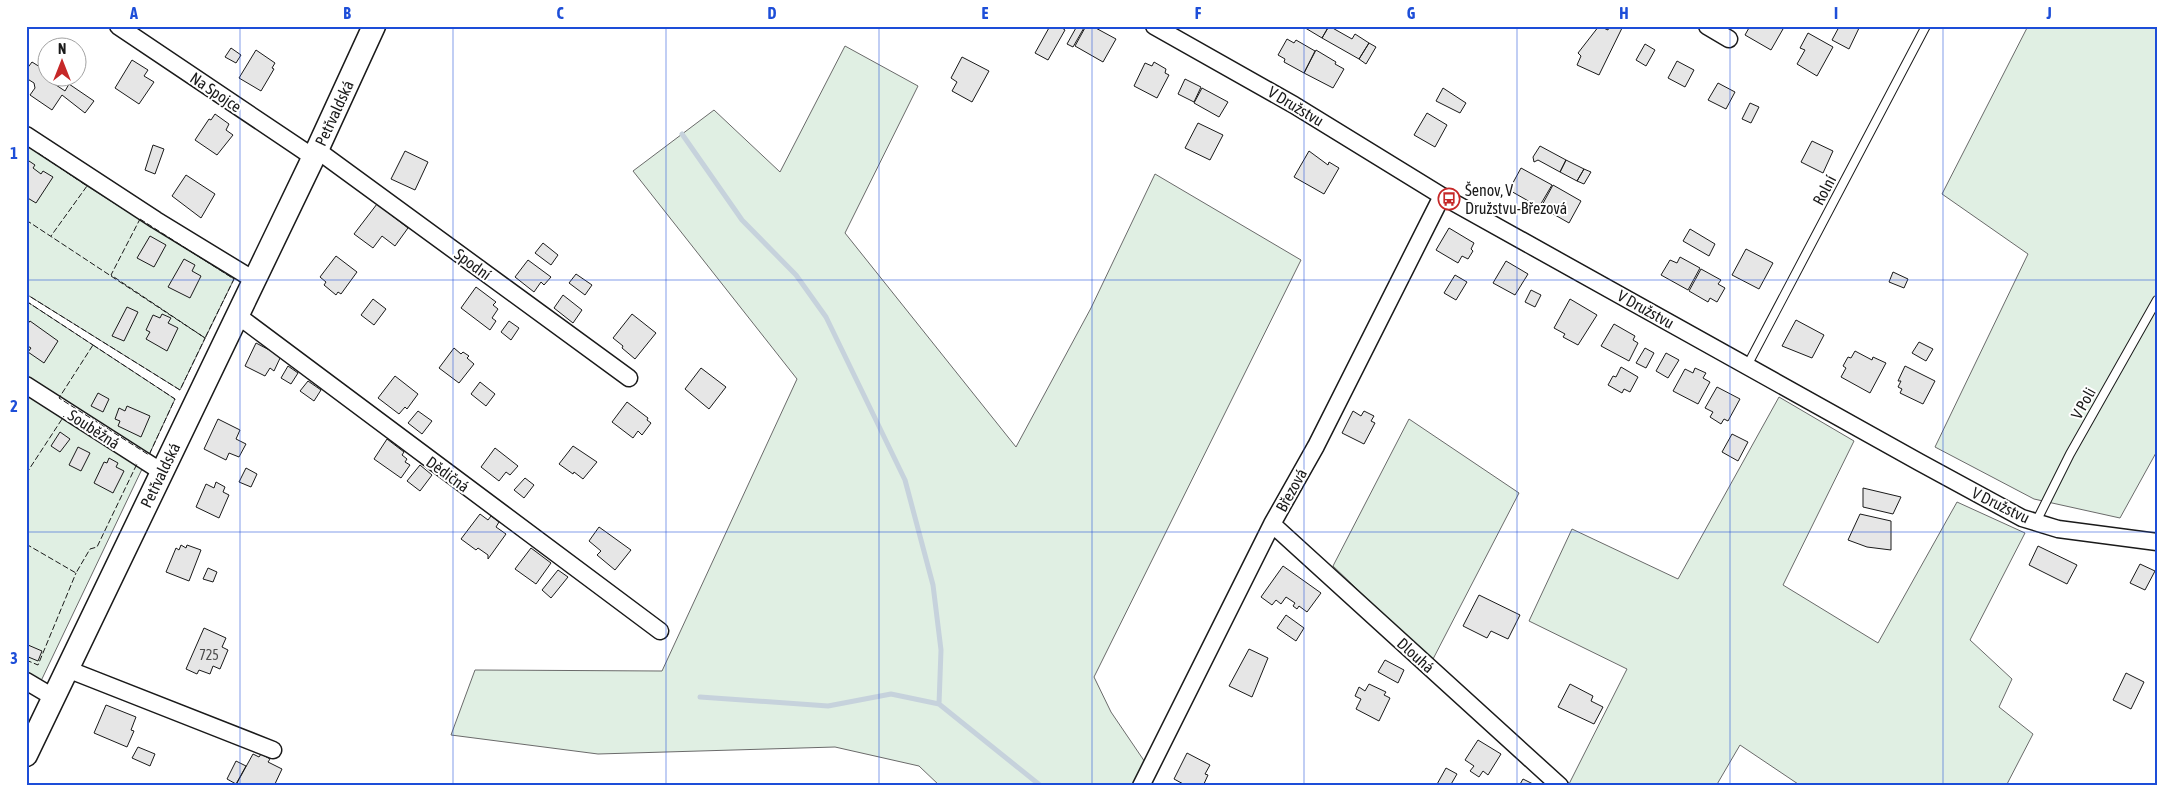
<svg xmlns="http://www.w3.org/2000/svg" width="2183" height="812" font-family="'Asap Condensed',sans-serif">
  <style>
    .green { fill: #e0efe3; stroke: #6a6a6a }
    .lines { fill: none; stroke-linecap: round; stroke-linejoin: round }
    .stream { stroke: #c6d2dc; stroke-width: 5 }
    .building { fill: #e6e6e6; stroke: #1a1a1a }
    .lane-casing { stroke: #1a1a1a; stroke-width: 10 }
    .street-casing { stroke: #1a1a1a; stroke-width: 19 }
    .secondary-casing { stroke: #1a1a1a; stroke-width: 25 }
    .lane { stroke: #fff; stroke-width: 8 }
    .street { stroke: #fff; stroke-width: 16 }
    .secondary { stroke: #fff; stroke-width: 22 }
    .fence { stroke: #1a1a1a; stroke-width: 1; stroke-dasharray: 6 2.5; stroke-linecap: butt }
    .grid { fill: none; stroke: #1d4ed8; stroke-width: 1; stroke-opacity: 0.55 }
    .labels { text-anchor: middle; stroke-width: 4; stroke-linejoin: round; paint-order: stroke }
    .number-label { font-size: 14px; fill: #4d4d4d }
    .street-label { font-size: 16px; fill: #1a1a1a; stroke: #fff }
    .poi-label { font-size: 16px; fill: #1a1a1a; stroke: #fff; text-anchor: start }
    .neatline { fill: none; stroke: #1d4ed8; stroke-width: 2 }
    .grid-label { font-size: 16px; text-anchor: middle; font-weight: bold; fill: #1d4ed8 }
  </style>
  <rect width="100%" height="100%" fill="#fff"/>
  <!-- green -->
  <path class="green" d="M2028 26H2157V451L2120 518 2034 499 1935 447 2028 254 1942 194Z
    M845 46 918 86 845 233 1016 447 1091 308 1155 174 1301 260 1094 677 1111 712 1147 765 1137 786H940L919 766 835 747 598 754 451 735 475 670 662 671 797 379 633 171 714 110 780 172Z
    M26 144 87 186 234 279 180 390 26 294Z
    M26 301 175 399 149 455 26 377Z
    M26 392 143 467 41 681 26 672Z
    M1779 397 1854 441 1783 585 1878 643 1957 502 2025 533 1970 640 2012 679 1999 707 2033 734 2006 786H1801L1740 745 1716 786 1569 784 1627 669 1529 621 1572 529 1678 579Z
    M1409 419 1519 493 1432 661 1333 566Z"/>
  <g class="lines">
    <!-- stream -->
    <path class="stream" d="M682 134 742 220 796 275 826 317 905 480 933 585 941 650 939 704 1041 786
      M700 697 828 706 891 694 939 704"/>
  </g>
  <!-- building -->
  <path class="building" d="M1050 26H1059L1065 30 1048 60 1035 53Z
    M1077 26H1085L1073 47 1067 44Z
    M1086 26H1092L1116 39 1103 62 1075 46Z
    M1302 26H1329L1322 38Z
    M1329 26 1352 39 1355 34 1369 43 1359 59 1322 38Z
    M1599 26 1608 30 1609 26H1623L1599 75 1577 65 1581 56 1578 53Z
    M1750 26H1778L1783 29 1771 50 1745 35Z
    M1837 26H1860L1849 49 1832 40 1839 27Z
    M1808 33 1833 47 1817 76 1797 64 1805 50 1800 48Z
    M1287 39 1294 43 1296 40 1315 51 1304 73 1284 62 1285 59 1278 55Z
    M1369 43 1376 47 1366 64 1359 59Z
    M1645 44 1655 50 1646 66 1636 60Z
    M231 48 241 55 236 63 225 57Z
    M256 50 275 63 272 68 274 69 261 91 239 78Z
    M1316 50 1336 62 1335 64 1344 69 1333 88 1304 73Z
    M962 57 989 71 972 102 952 91 957 82 951 78Z
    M132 60 148 70 144 76 154 82 139 104 115 88Z
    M1677 61 1694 70 1685 87 1668 78Z
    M32 62 48 72V78H53L50 81 65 91 69 84 94 101 85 113 62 95 52 110 30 95 35 88 34 83 26 78V70Z
    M1154 62 1166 69 1165 73 1169 75 1157 98 1134 86 1145 63 1152 66Z
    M1185 79 1201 87 1194 102 1178 94Z
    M1718 83 1735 92 1726 109 1708 100Z
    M1202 88 1228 102 1219 117 1194 103Z
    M1443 88 1466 103 1460 113 1436 101Z
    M1750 103 1759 107 1751 123 1742 119Z
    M1427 113 1447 125 1435 147 1414 135Z
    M215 114 229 124 226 130 233 135 217 155 195 140 209 119 211 120Z
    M1198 123 1223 135 1210 160 1185 148Z
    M1812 141 1833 151 1823 173 1801 162Z
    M153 145 164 149 155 174 145 170Z
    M1540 146 1566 160 1560 172 1538 160 1534 162 1533 157Z
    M405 151 428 162 415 190 391 179Z
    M1309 151 1328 165 1329 162 1339 168 1324 194 1294 177Z
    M26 159 35 165 33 168 41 174 43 171 53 177 36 203 26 197Z
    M1566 160 1584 169 1577 181 1560 172Z
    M1521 168 1552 185 1539 207 1509 190Z
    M1584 169 1591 172 1584 184 1577 181Z
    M186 175 215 194 201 218 172 196Z
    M1553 185 1581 201 1569 223 1541 207Z
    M377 204 408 228 395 246 382 236 373 248 354 234Z
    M1449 228 1474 243 1471 249 1473 251 1468 259 1462 256 1458 263 1436 250Z
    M1690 229 1715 244 1709 256 1683 241Z
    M150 236 166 245 154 267 137 258Z
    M543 243 558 255 551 265 535 253Z
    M1746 249 1773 263 1759 289 1732 275Z
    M336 256 357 272 341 294 338 292 336 295 324 285 326 282 320 277Z
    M1680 257 1700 268 1688 290 1661 275 1670 260 1677 263Z
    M184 259 195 265 192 271 201 276 190 298 168 287Z
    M528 260 551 277 544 285 541 282 534 292 515 277Z
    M1506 261 1528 274 1515 295 1493 283Z
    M1701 269 1721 280 1718 284 1725 288 1717 302 1710 298 1708 302 1689 291Z
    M1893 272 1908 279 1904 288 1889 282Z
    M576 274 592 285 585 295 569 283Z
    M1455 275 1467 282 1456 300 1444 293Z
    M476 287 496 302 493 305 498 309 492 318 496 321 490 330 461 308Z
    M1531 290 1541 295 1535 307 1525 302Z
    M563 295 582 310 573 323 554 308Z
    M373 299 386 309 374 325 361 315Z
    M1570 299 1597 315 1578 345 1563 337 1565 334 1554 328Z
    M127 307 138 312 124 341 112 336Z
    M162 314 171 318 168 323 178 328 167 351 146 339 150 332 146 330 153 315 160 318Z
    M632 314 656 333 635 359 622 348 623 346 613 338Z
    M1796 320 1824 335 1812 358 1782 346Z
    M30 321 58 341 44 363 28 352 31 348 26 345V326Z
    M509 321 519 328 511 340 501 332Z
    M1614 324 1635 336 1633 340 1638 343 1629 361 1601 346Z
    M1919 342 1933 349 1926 361 1912 353Z
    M256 343 281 356 274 371 270 368 265 376 245 366Z
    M454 348 461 354 463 352 469 356 467 358 474 364 459 383 439 368Z
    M1645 348 1654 353 1646 368 1636 363Z
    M1855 351 1872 360 1873 357 1886 363 1870 393 1841 377 1846 368 1843 366 1848 357 1851 358Z
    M1666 353 1679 360 1668 378 1656 371Z
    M288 366 298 373 291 384 281 378Z
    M1905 366 1935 381 1923 404 1900 393 1902 389 1898 387 1901 381H1898Z
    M1621 367 1638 377 1630 392 1624 389 1622 393 1608 385 1613 376 1616 377Z
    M701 368 726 387 709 409 685 389Z
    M1695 368 1706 373 1703 378 1710 382 1698 404 1673 391 1685 369 1693 373Z
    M395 376 418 394 407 409 405 407 399 414 378 398Z
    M308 381 321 390 314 401 300 391Z
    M480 382 495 394 486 406 471 394Z
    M1717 387 1740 399 1728 421 1724 419 1721 424 1710 417 1713 412 1705 408Z
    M98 393 109 399 103 412 91 406Z
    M627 402 648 418 647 420 651 423 642 435 638 431 633 438 612 422Z
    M127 406 150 416 141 437 118 426 120 421 115 419 119 408 125 411Z
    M418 411 432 421 422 434 408 423Z
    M1353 411 1361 416 1364 411 1374 416 1371 421 1375 423 1364 444 1342 433Z
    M218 419 240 430 236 439 246 444 239 457 229 453 226 460 204 449Z
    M60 432 70 439 60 452 51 446Z
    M1732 434 1748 442 1738 461 1722 452Z
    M387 439 404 452 402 455 407 459 405 462 410 465 401 478 374 459Z
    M573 446 597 462 583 479 574 472 573 474 559 464Z
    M78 447 90 453 81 471 69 465Z
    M495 448 518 466 510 475 506 472 499 481 481 467Z
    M109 458 118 463 116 467 124 471 113 493 94 483 104 462 107 463Z
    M420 465 432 475 420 491 407 481Z
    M246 468 257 474 251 487 239 482Z
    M525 478 534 485 524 498 514 490Z
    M216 482 225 487 223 492 229 495 219 518 196 507 206 484 214 488Z
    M1863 488 1901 497 1893 514 1863 507Z
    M480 514 488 520 491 516 499 522 496 527 506 534 488 559V555L478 548 476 550 461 539Z
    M1860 514 1891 521V550L1867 547 1848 540Z
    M599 527 631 550 615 570 597 555 601 551 589 541Z
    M181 545 186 548 187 545 201 550 189 581 166 572 176 548 179 550Z
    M2038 546 2077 565 2067 584 2029 565Z
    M531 548 551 563 536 584 515 569Z
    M2140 564 2155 571 2145 590 2130 583Z
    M1283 566 1321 593 1307 612 1299 606 1297 609 1293 606 1295 603 1286 597 1281 604 1276 600 1272 605 1261 597Z
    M208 568 217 572 213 582 203 579Z
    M558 570 568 577 551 598 542 590Z
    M1479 595 1520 615 1508 639 1491 631 1487 638 1463 626Z
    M1286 615 1304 628 1296 641 1277 628Z
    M204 628 226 638 222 647 228 650 220 669 213 666 210 674 199 670 197 674 186 669Z
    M28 645 42 651 38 661 26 656Z
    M1249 649 1268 658 1252 697 1229 686Z
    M1385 660 1404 670 1398 683 1378 672Z
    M2126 673 2144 682 2131 709 2113 700Z
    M1369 684 1386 692 1384 695 1390 698 1379 721 1356 709 1361 699 1355 696 1359 687 1365 691Z
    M1570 684 1593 696 1591 701 1603 707 1594 724 1558 707Z
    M106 705 136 717 131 730 134 731 127 747 94 733Z
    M1478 740 1501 754 1488 775 1483 771 1479 777 1470 771 1474 766 1465 760Z
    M138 747 155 754 150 766 132 758Z
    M1187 753 1210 765 1205 774 1208 775 1203 786H1187L1174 779Z
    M253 754 259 757 261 754 270 759 268 762 282 769 274 786H243L237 783Z
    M236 761 246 766 236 784 227 779Z
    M1446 768 1457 774 1450 786H1436Z
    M1523 779 1537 786H1519Z"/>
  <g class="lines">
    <!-- lane casing -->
    <g class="lane-casing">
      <path id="lane" d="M1747 366 1926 26
        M2036 522 2070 454 2157 300"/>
    </g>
    <!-- street casing -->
    <g class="street-casing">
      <path id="street" d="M118 26 313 157
        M1154 26 1294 105 1442 196 1919 462 2022 518 2058 529 2157 542
        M1707 26 1729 39
        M26 135 156 220 254 280
        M317 150 629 378
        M237 315 660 631
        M26 385 162 472
        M1272 524 1560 786
        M67 669 273 750
        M26 681 53 697
        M1141 786 1272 524 1316 446 1442 196"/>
    </g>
    <!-- secondary casing -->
    <g class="secondary-casing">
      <path id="secondary" d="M26 755 317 150 374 26"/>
    </g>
    <!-- lane -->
    <use href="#lane" class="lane"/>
    <!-- street -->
    <use href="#street" class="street"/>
    <!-- secondary -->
    <use href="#secondary" class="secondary"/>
    <!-- fence -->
    <path class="fence" d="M38 153 87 186 51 236
      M140 219 234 279 205 338 111 275Z
      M26 220 205 338 180 390 26 294
      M26 301 93 345
      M93 345 175 399 149 455 59 398Z
      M26 474 64 416
      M26 544 76 573 90 549 97 547 135 468 137 464 135 463
      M26 660 38 665 76 573"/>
  </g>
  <!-- grid -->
  <path class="grid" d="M240 26V786M453 26V786M666 26V786M879 26V786M1092 26V786M1304 26V786M1517 26V786M1730 26V786M1943 26V786M26 280H2157M26 532H2157"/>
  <!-- icons -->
  <defs>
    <g id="bus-ring" transform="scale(1.125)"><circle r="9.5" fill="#fff" stroke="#c62828" stroke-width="1.5"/><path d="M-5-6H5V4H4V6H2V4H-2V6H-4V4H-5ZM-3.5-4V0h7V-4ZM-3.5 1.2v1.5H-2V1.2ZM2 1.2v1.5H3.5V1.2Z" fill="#c62828"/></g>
  </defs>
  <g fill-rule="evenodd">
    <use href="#bus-ring" x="1449" y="199"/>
  </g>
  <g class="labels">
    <!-- number labels -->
    <g class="number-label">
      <text x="209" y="660">725</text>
    </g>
    <!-- street labels -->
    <g class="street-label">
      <text transform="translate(216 92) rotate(34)" y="6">Na Spojce</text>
      <text transform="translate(1296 106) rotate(31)" y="6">V Družstvu</text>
      <text transform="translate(334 113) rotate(-65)" y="6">Petřvaldská</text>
      <text transform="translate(1824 190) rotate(-62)" y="6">Rolní</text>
      <text transform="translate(473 264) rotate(36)" y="6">Spodní</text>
      <text transform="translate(1646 309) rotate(29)" y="6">V Družstvu</text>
      <text transform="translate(2083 403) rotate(-61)" y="6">V Poli</text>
      <text transform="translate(94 429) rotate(33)" y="6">Souběžná</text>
      <text transform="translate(448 474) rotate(36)" y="6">Dědičná</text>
      <text transform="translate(160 475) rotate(-64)" y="6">Petřvaldská</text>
      <text transform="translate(1291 490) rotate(-61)" y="6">Březová</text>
      <text transform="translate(2001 505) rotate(26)" y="6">V Družstvu</text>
      <text transform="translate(1416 655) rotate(42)" y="6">Dlouhá</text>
    </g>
    <!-- poi labels -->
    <g class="poi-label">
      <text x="1465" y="196">Šenov, V<tspan x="1465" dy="18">Družstvu-Březová</tspan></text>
    </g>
  </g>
  <!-- border -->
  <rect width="2183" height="812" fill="none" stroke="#ffffff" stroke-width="55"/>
  <!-- north arrow -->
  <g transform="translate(62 62)"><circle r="24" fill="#ffffff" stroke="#a3a3a3"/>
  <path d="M0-4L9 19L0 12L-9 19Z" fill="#c62828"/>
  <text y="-8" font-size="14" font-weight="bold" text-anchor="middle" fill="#1a1a1a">N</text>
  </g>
  <rect x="28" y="28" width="2128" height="756" class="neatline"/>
  <g class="grid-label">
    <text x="134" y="19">A</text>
    <text x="347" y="19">B</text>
    <text x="560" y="19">C</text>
    <text x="772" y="19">D</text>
    <text x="985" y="19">E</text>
    <text x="1198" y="19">F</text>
    <text x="1411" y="19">G</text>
    <text x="1624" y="19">H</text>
    <text x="1836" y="19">I</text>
    <text x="2049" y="19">J</text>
    <text x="14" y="159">1</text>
    <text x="14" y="412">2</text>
    <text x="14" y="664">3</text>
  </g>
</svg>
